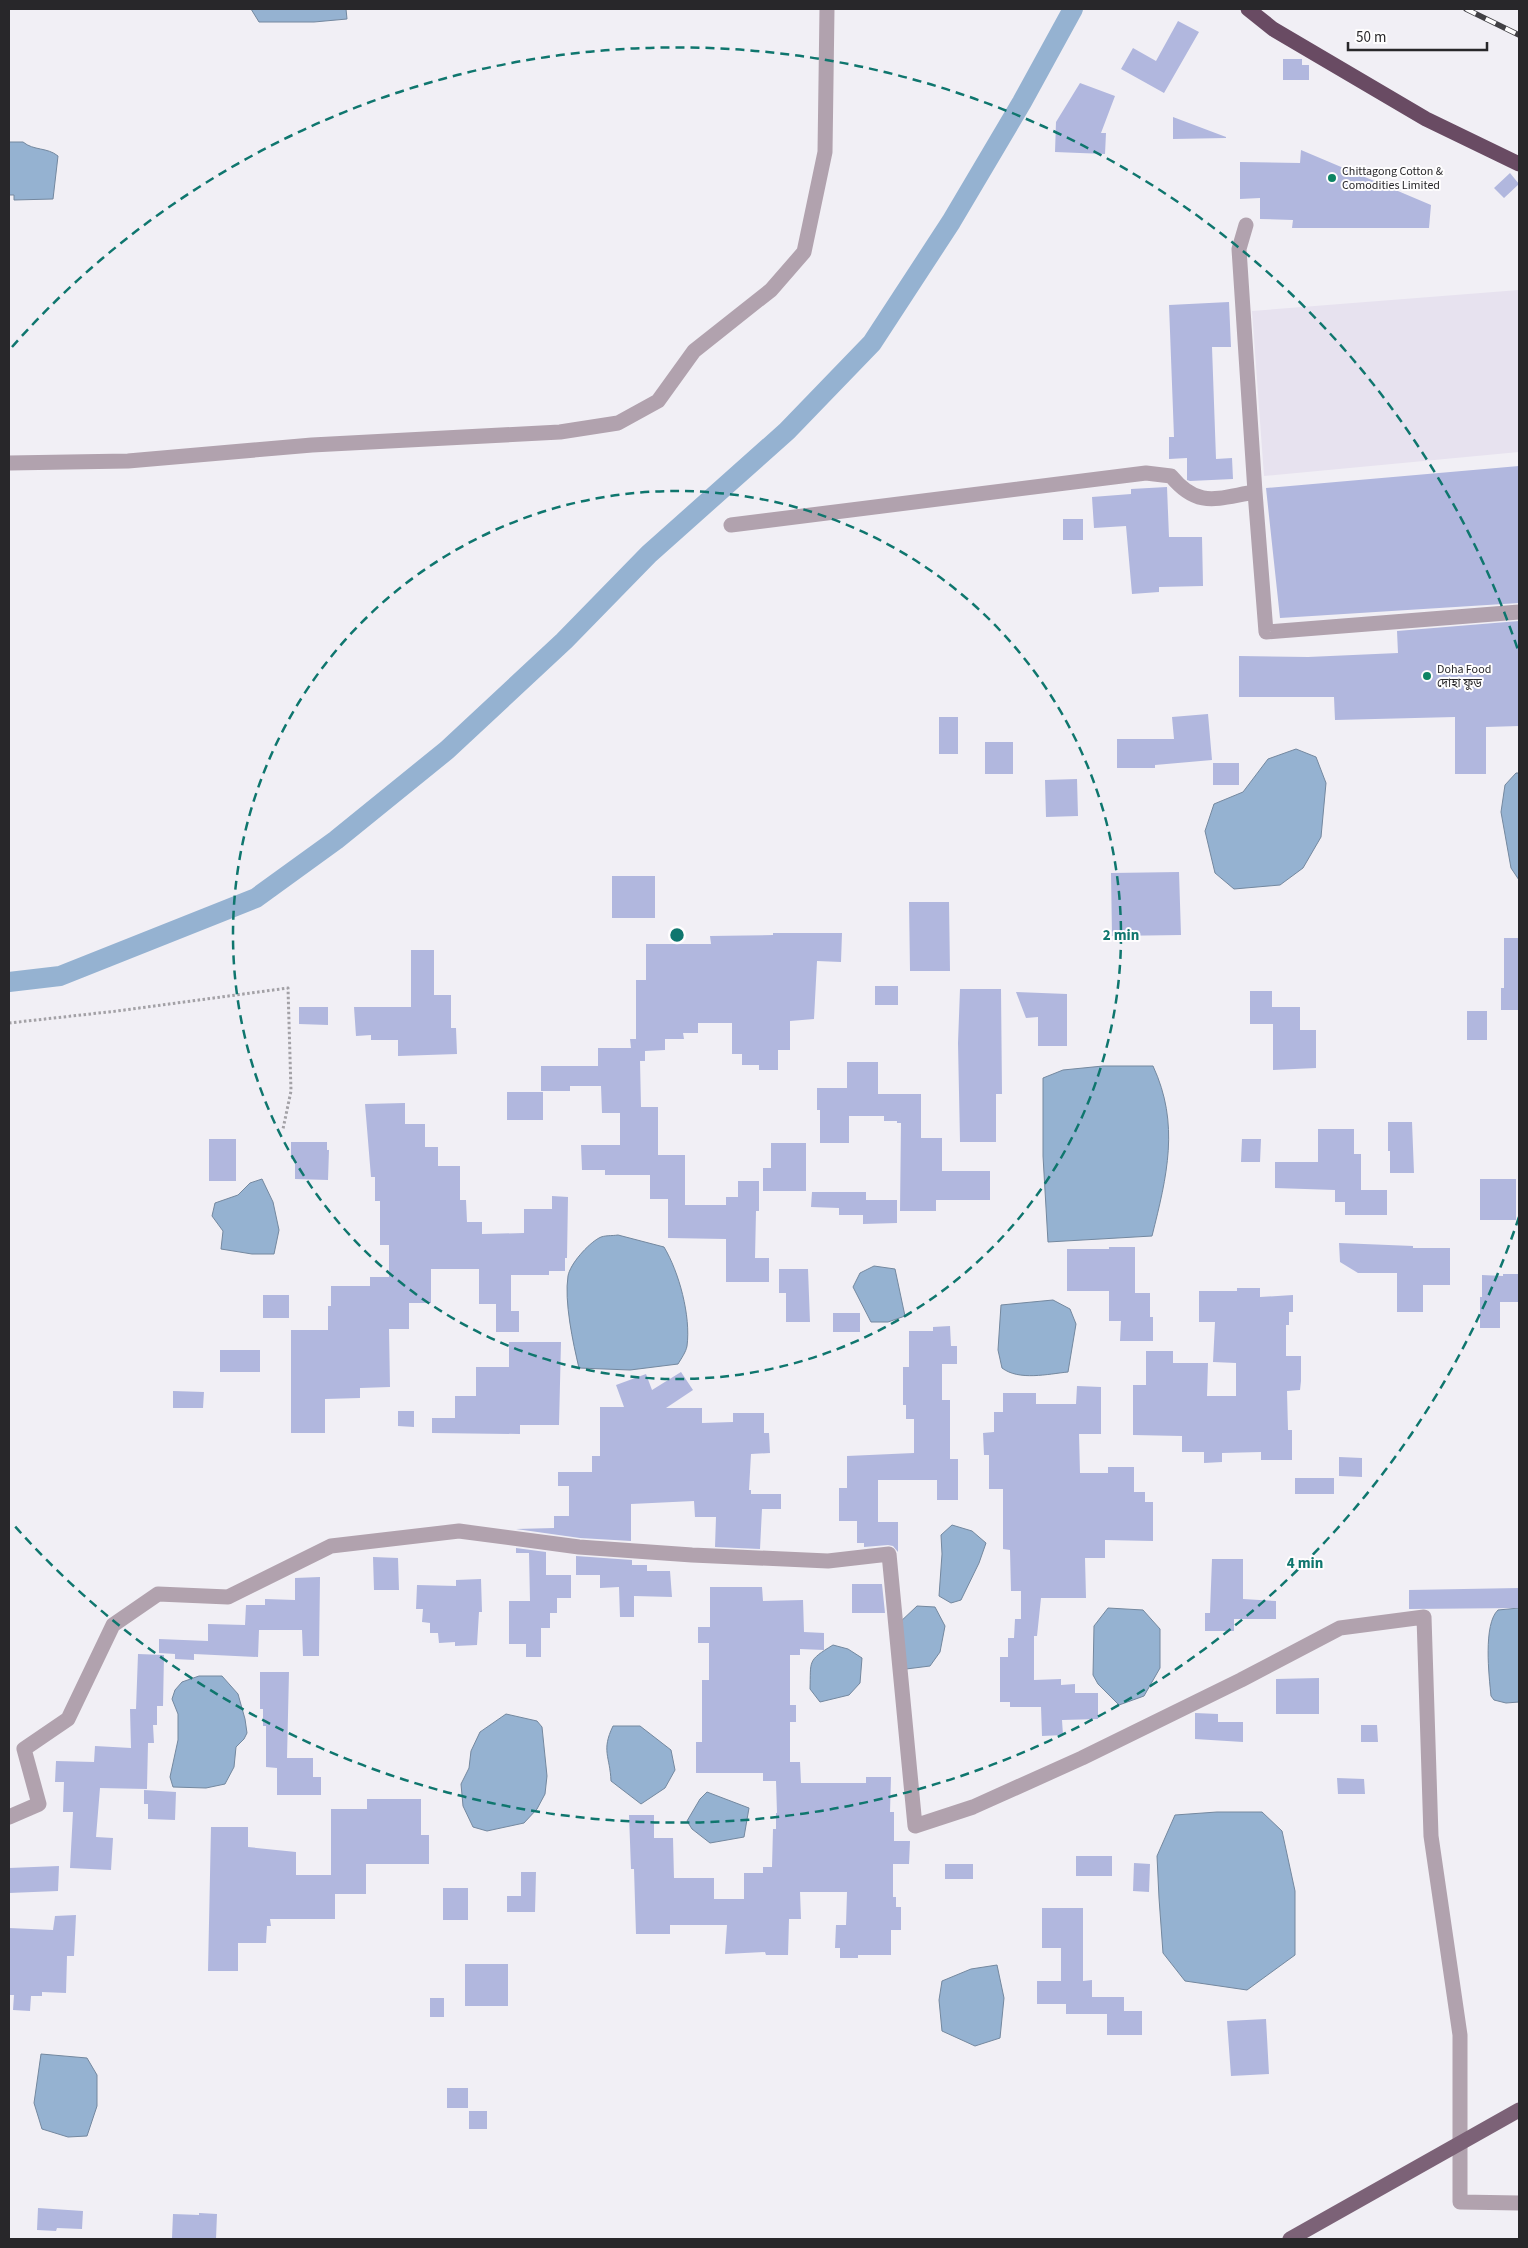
<svg xmlns="http://www.w3.org/2000/svg" width="1528" height="2248" font-family="'Source Sans 3','Noto Sans Bengali',sans-serif">
  <style>
    .built { fill: #e7e2ef }
    .water { fill: #95b2d1; stroke: #74889f }
    .lines { fill: none; stroke-linecap: round; stroke-linejoin: round }
    .canal { stroke: #95b2d1; stroke-width: 20 }
    .building { fill: #b1b7de }
    .path { stroke: #a3a1a6; stroke-width: 3; stroke-dasharray: 2.5 2.5; stroke-linecap: butt }
    .street { stroke: #b1a2ae; stroke-width: 15 }
    .primary { stroke: #7c6277; stroke-width: 15 }
    .highway { stroke: #694b63; stroke-width: 15 }
    .rail-casing { stroke: #414044; stroke-width: 5.5 }
    .rail { stroke: #fefdfe; stroke-width: 4; stroke-dasharray: 11; stroke-linecap: butt }
    .ring { fill: none; stroke: #0f766e; stroke-width: 2.5; stroke-dasharray: 9 6 }
    .poi-dot { fill: #0d8464; stroke: #fefdfe; stroke-width: 2 }
    .labels { text-anchor: middle; stroke-width: 4; stroke-linejoin: round; paint-order: stroke }
    .poi-label { font-size: 12px; fill: #28272a; stroke: #fefdfe; text-anchor: start }
    .centre { fill: #0f766e; stroke: #fefdfe; stroke-width: 2.5 }
    .ring-label { font-size: 15px; text-anchor: middle; font-weight: bold; fill: #0f766e; stroke: #fefdfe; stroke-width: 4; stroke-linejoin: round; paint-order: stroke }
  </style>
  <rect width="100%" height="100%" fill="#f1eff5"/>
  <!-- built -->
  <path class="built" d="M1519 290V452L1264 476 1252 311Z"/>
  <!-- water -->
  <path class="water" d="M251 9H346L347 19 314 22H259Z
    M9 142H23C34 151 47 147 58 156L53 199 14 200V195H9Z
    M1296 749 1316 757 1326 783 1321 837 1303 868 1280 885 1234 889 1215 873 1205 831 1214 804 1243 792 1268 759Z
    M1516 773H1519V880L1511 868 1501 812 1505 785Z
    M1103 1066H1153C1180 1124 1167 1176 1152 1236L1048 1242 1043 1156V1078L1063 1070Z
    M262 1179 273 1202 279 1230 274 1254H252L221 1249 223 1231 212 1216 215 1203 238 1195 250 1183Z
    M618 1235 664 1247C679 1272 691 1316 687 1346 686 1352 681 1359 678 1364L630 1370 579 1368C573 1343 564 1301 568 1276 570 1264 588 1244 599 1238 604 1235 612 1236 618 1235Z
    M874 1266 895 1269 905 1316 888 1322H871L853 1287 860 1273Z
    M1053 1300 1070 1309 1076 1324 1068 1372C1048 1374 1019 1381 1002 1368L998 1350 1001 1305Z
    M952 1525 972 1531 986 1543 979 1563 961 1600 951 1603 939 1596 942 1554 941 1535Z
    M917 1606 935 1607 945 1626 940 1652 930 1666 906 1669 898 1624Z
    M1108 1608 1143 1610 1160 1629V1668L1144 1696 1119 1705 1098 1684 1093 1675 1094 1626Z
    M1519 1608V1702L1506 1703 1494 1700 1491 1696C1489 1676 1483 1624 1498 1610Z
    M833 1645 848 1649 862 1658 860 1683 849 1695 820 1702 810 1689C811 1660 807 1661 833 1645Z
    M199 1676H222L238 1694 245 1719 247 1733 244 1739 236 1747 234 1767 225 1784 206 1788 173 1787 170 1777 178 1740V1714L172 1699 175 1690 182 1682Z
    M506 1714 537 1721 542 1727 547 1776 545 1794 537 1809 524 1823 487 1831 473 1827 463 1806 461 1784 469 1768 471 1751 480 1732Z
    M613 1726H640L671 1750 675 1770 665 1788 641 1804 611 1781C610 1756 601 1751 613 1726Z
    M707 1792 749 1808 744 1837 710 1843 692 1829 687 1821 700 1799Z
    M1217 1812H1262L1282 1831 1295 1891V1955L1247 1990 1185 1981 1163 1953 1159 1898 1157 1856 1175 1815Z
    M997 1965 1004 1998 1000 2038 975 2046 942 2031 939 2000 942 1981 971 1969Z
    M41 2054 87 2058 97 2075V2106L87 2136 68 2137 42 2129 34 2103Z"/>
  <g class="lines">
    <!-- canal -->
    <path class="canal" d="M9 982 60 976 256 898 336 840 447 750 564 641 649 554 787 431 872 343 951 222 1022 102 1073 9"/>
  </g>
  <!-- building -->
  <path class="building" d="M1178 21 1199 32 1164 93 1121 69 1133 48 1156 61Z
    M1283 59H1302V65H1309V80H1283Z
    M1080 83 1115 96 1101 133H1106L1105 154 1055 152 1056 122Z
    M1173 117 1226 137V138L1173 139Z
    M1301 150 1431 205 1429 228H1292L1293 220 1260 219V198L1240 199V162L1300 163Z
    M1510 173 1519 184 1504 198 1494 188Z
    M1229 302 1231 347H1212L1216 459 1232 458 1233 479 1190 481 1187 480V458L1169 459V437H1174L1169 305Z
    M1519 466V603L1280 618 1266 488Z
    M1167 487 1169 537H1202L1203 586 1159 587V592L1132 594 1126 526 1094 528 1092 497 1131 494V489Z
    M1063 519H1083V540H1063Z
    M1519 621V726L1486 727V774H1455V717L1335 720 1334 697H1239V656L1308 657 1398 653 1397 631Z
    M1208 714 1212 760 1155 765V768H1117V739H1174L1172 717Z
    M939 717H958V754H939Z
    M985 742H1013V774H985Z
    M1213 763H1239V785H1213Z
    M1077 779 1078 816 1046 817 1045 780Z
    M1179 872 1181 935 1112 936 1111 873Z
    M612 876H655V918H612Z
    M909 902H949L950 971H910Z
    M773 933H842L841 962 817 961 814 1019 790 1021V1050H778V1070H759V1065H742V1054H732V1023H698V1033H683L684 1039H665V1050L645 1051V1061H640L641 1107H658V1155H685V1205H726V1197H738V1181H759V1211H756L755 1258H769V1282H726V1239L668 1238V1199H650V1175H605V1170H582L581 1145H620V1113H602L601 1086H570V1091H541V1066H598V1048H631L630 1039H636V980H646V944H711L710 936 773 935Z
    M1504 938H1519V1010H1501V988H1504Z
    M411 950H434V995H451V1028H456L457 1054 398 1056V1040H371V1035L356 1036 354 1007H411Z
    M875 986H898V1005H875Z
    M960 989H1001L1002 1094H996V1142H960L958 1043Z
    M1250 991H1272V1007H1300V1030H1316V1068L1273 1070V1024H1250Z
    M1016 992 1067 994V1046H1038V1017L1026 1018Z
    M299 1007H328V1025L299 1024Z
    M1467 1011H1487V1040H1467Z
    M847 1062H878V1094H921V1138H942V1171H990V1200H936V1211H900L901 1123H897V1121H884V1116H849V1143H820V1110H817V1088H847Z
    M507 1092H543V1120H507Z
    M405 1103V1124H425V1147H438V1166H460V1200H466L467 1222H482V1234L524 1233V1209H552V1196L568 1197 567 1258H565V1271H549V1275H511V1311H519V1332H496V1304H479V1269H431V1303H409V1329H389L390 1387 360 1388V1398L325 1399V1433H291V1330H328V1306H331V1286H370V1277H389V1245H380V1201H375V1177H371L365 1104Z
    M1388 1122H1412L1414 1173H1390V1151H1388Z
    M1318 1129H1354V1154H1361V1190H1387V1215H1345V1202H1335V1190L1275 1188V1162H1318Z
    M209 1139H236V1181H209Z
    M1242 1139H1261L1260 1162H1241Z
    M291 1142H327V1150H329L328 1180 295 1179V1159H291Z
    M771 1143H806V1191H763V1168H771Z
    M1480 1179H1516V1220H1480Z
    M812 1192H866V1200H897V1223L863 1224V1215H839V1208L811 1207Z
    M1339 1243 1413 1246V1248H1450V1285H1423V1312H1397V1273H1358L1340 1262Z
    M1109 1247H1135V1293H1150V1317H1153V1341H1120L1121 1321H1109V1291H1067V1249H1109Z
    M779 1269H808L810 1322H786V1293H779Z
    M1503 1274H1519V1302H1500V1328H1480V1297H1482V1275L1503 1276Z
    M1237 1288H1260V1297L1293 1295V1312H1289V1325H1286V1356H1301V1381L1300 1390 1287 1391 1288 1430H1292V1460H1261V1452L1222 1453V1462L1204 1463V1452H1182V1436L1133 1435V1385H1146V1351H1173V1363H1208L1207 1396H1236V1363L1213 1362 1215 1322H1199V1291H1237Z
    M263 1295H289V1318H263Z
    M833 1313H860V1332H833Z
    M950 1326 951 1346H957V1364H942V1400H950V1459H958V1500H937V1480H878V1522H898V1552L893 1546 888 1545 864 1547V1543H857V1521H839V1488H847V1456L914 1453V1419H906V1405H903V1367H909V1331H933V1327Z
    M509 1342H561L559 1425H520V1434L432 1433V1418H455V1396H476V1367H509Z
    M220 1350H260V1372H220Z
    M681 1372 693 1390 666 1408H702V1423L733 1422V1413H764V1433H769L770 1453 751 1454 749 1490H751V1494H781V1509H762L760 1549 715 1547 716 1517H695L694 1501 631 1504V1541L580 1538 516 1529 554 1528V1516H569V1486H558V1472H592V1456H600V1407H624L616 1385 646 1374 652 1390Z
    M1077 1386 1101 1387V1434H1079L1080 1473H1108V1467H1134V1492H1145V1502H1153V1541L1105 1540V1558H1085L1086 1598H1041L1037 1636H1034V1680L1061 1679V1685L1075 1684V1693H1098V1719L1062 1720 1063 1735 1042 1736 1041 1707H1010V1702H1000V1657H1008V1638H1014L1015 1619H1021V1591H1011L1010 1550 1003 1549V1489H989V1455H984L983 1433 994 1432V1412H1003V1393H1036V1404H1076Z
    M173 1391 204 1392 203 1408H173Z
    M398 1411H414V1427L398 1426Z
    M1339 1457 1362 1458V1477L1339 1476Z
    M1295 1478H1334V1494H1295Z
    M516 1548 546 1552V1575H571V1598H557V1613H550V1628H541V1657H526V1644H509V1601H530L529 1553H516Z
    M576 1556 632 1560V1565H647V1571H670L672 1597 634 1596V1617H620L619 1587 600 1588V1575H576Z
    M373 1557 398 1558 399 1590H374Z
    M1212 1559H1243V1599L1276 1601V1619H1234V1631H1205V1613H1210Z
    M320 1577 319 1656H303L302 1630H259L258 1657 194 1654V1660L175 1659V1654L159 1653V1639L208 1641V1624L245 1625 246 1605H265V1599L295 1600V1578Z
    M481 1579 482 1612H479L477 1645 455 1646V1642L439 1643 438 1633H430V1623L422 1622 423 1609H416L417 1585 456 1586V1580Z
    M852 1584H882L885 1613H852Z
    M710 1587H762L763 1601 803 1600 804 1632 824 1633V1650L800 1649V1655H790V1705H796V1722H790V1762H800L801 1783H866V1777H891L890 1812H894V1841H910L909 1864H893V1897H896V1907H901V1930H891V1955H858V1958H840V1948H835L836 1925H846L847 1892H800L801 1919H789L788 1955H766L765 1952 725 1954 727 1925H670V1934H636L634 1869H631L629 1815H654V1838H673L674 1878H714V1899H744V1873H763V1867H772L773 1829H776V1813H777L776 1781H763V1773H696V1742H702V1680H709V1643H698V1627H710Z
    M1519 1588V1608L1409 1609V1590Z
    M138 1654 164 1655 163 1706H157V1725H153L154 1743H148L147 1789 100 1788 96 1837 113 1838 111 1870 70 1868 73 1812H63L64 1782H55L56 1761 94 1762 95 1746 131 1748 130 1709H136Z
    M260 1672H289L287 1758H313V1777H321V1795H277V1768L266 1767V1726H263V1709H260Z
    M1319 1678V1714H1276V1679Z
    M1195 1713 1218 1714V1722H1243V1742L1195 1739Z
    M1361 1725H1377L1378 1742H1361Z
    M1337 1778 1364 1779 1365 1794H1338Z
    M144 1790 176 1792 175 1820 148 1819V1804H144Z
    M367 1799H421V1835H429V1864H366V1894H335V1919H270L271 1926H267L266 1943H238V1971H208L211 1827H248V1847L296 1852V1875H331V1809H367Z
    M1076 1856H1112V1876H1076Z
    M1134 1863 1150 1864 1149 1892 1133 1891Z
    M945 1864H973V1879H945Z
    M59 1866 58 1891 9 1893V1868Z
    M521 1872H536L535 1912H507V1896H521Z
    M443 1888H468V1920H443Z
    M1042 1908H1083V1981L1092 1980V1997H1124V2011H1142V2035H1107V2014H1066V2004H1037V1981H1061V1948H1042Z
    M76 1915 74 1956H67L66 1993 42 1992V1996H31L30 2011 13 2010 14 1995H9V1928L53 1930 55 1916Z
    M465 1964H508V2006H465Z
    M430 1998H444V2017H430Z
    M1266 2019 1269 2074 1231 2076 1227 2021Z
    M447 2088H468V2108H447Z
    M469 2111H487V2129H469Z
    M38 2208 83 2211 82 2229 57 2228 56 2231 37 2230Z
    M199 2213 217 2214 216 2239 172 2238 173 2214 199 2215Z"/>
  <g class="lines">
    <!-- path -->
    <path class="path" d="M9 1023 117 1011 288 988 291 1091 283 1129"/>
    <!-- street -->
    <path class="street" d="M9 463 128 461 312 445 560 432 618 423 658 401 694 351 771 290 804 252 825 152 827 9
      M1255 492 1266 632 1519 612
      M731 525 1146 473 1171 476C1198 509 1217 498 1255 492L1239 249 1246 225
      M9 1817 39 1804 24 1749 68 1719 113 1625 158 1594 228 1597 331 1546 459 1531 579 1547 692 1555 828 1561 889 1554 915 1826 973 1807 1082 1758 1241 1680 1340 1628 1424 1617 1431 1836 1460 2035V2202L1519 2203"/>
    <!-- primary -->
    <path class="primary" d="M1290 2239 1519 2110"/>
    <!-- highway -->
    <path class="highway" d="M1248 9 1273 29 1426 119 1519 164"/>
    <!-- rail casing -->
    <g class="rail-casing">
      <path id="rail" d="M1466 9 1519 35"/>
    </g>
    <!-- rail -->
    <use href="#rail" class="rail"/>
  </g>
  <!-- distance rings -->
  <g class="ring">
    <circle cx="677" cy="935" r="444"/>
    <path d="M1519 1217A888 888 0 0 1 12 1523M12 347A888 888 0 0 1 1519 653"/>
  </g>
  <!-- markers -->
  <g class="poi-dot">
    <circle cx="1332" cy="178" r="5"/>
    <circle cx="1427" cy="676" r="5"/>
  </g>
  <g class="labels">
    <!-- poi labels -->
    <g class="poi-label">
      <text x="1342" y="175">Chittagong Cotton &amp;<tspan x="1342" dy="14">Comodities Limited</tspan></text>
      <text x="1437" y="673">Doha Food<tspan x="1437" dy="14">দোহা ফুড</tspan></text>
    </g>
  </g>
  <circle cx="677" cy="935" r="8" class="centre"/>
  <g class="ring-label">
    <text x="1121" y="940">2 min</text>
    <text x="1305" y="1568">4 min</text>
  </g>
  <!-- border -->
  <rect width="1528" height="2248" fill="none" stroke="#28272a" stroke-width="20"/>
  <!-- scale -->
  <path d="M1348 42v8h139v-8" fill="none" stroke="#28272a" stroke-width="2.5"/>
  <text x="1356" y="42" font-size="15" fill="#28272a" stroke="#fefdfe" stroke-width="4" paint-order="stroke">50 m</text>
</svg>
